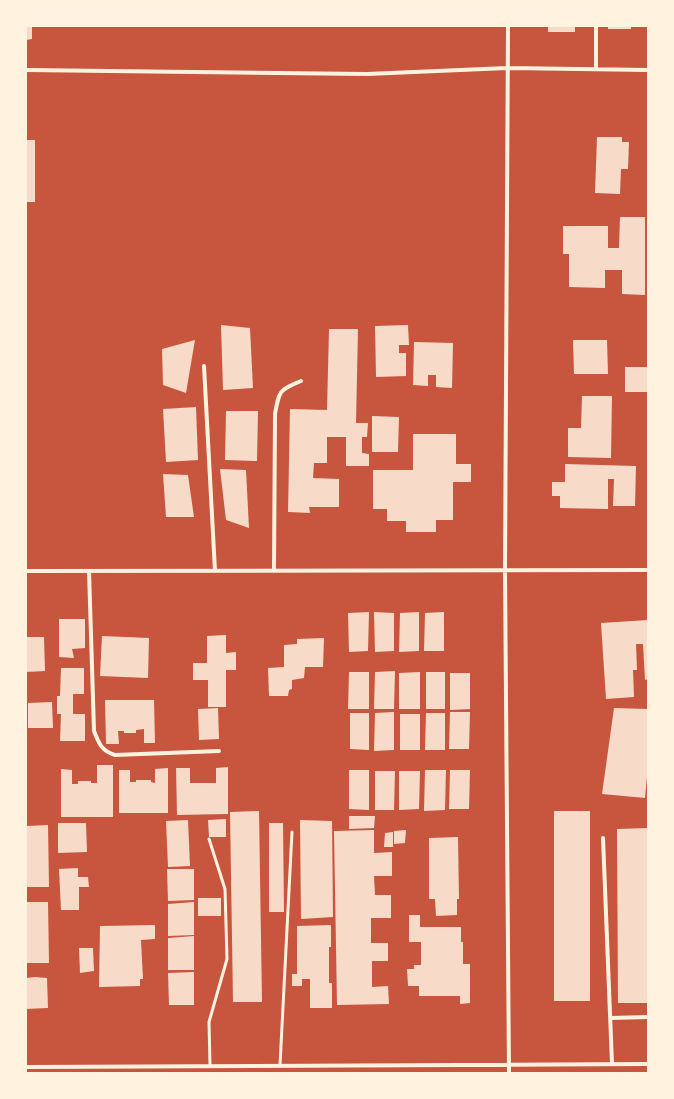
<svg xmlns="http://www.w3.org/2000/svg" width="674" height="1099" font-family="'Libre Baskerville',serif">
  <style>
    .building { fill: #f7dbc8 }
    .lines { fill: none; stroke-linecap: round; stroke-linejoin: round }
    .service { stroke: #fff3e0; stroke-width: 3 }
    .minor { stroke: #fff3e0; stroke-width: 4 }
  </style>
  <rect width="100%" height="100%" fill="#c8553d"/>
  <!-- building -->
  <path class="building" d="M26 26H32V39L26 40Z
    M548 26H575V32H548Z
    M608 26H631V29H608Z
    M597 137H622V142H629L628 169H621L620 194 595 193Z
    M26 140H35V202H26Z
    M620 217H645V295L622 294V270H605V288L569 287V254H563V226H608V248H619Z
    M221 325 250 328 253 388 223 390Z
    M408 325 409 345H399V353H406V376L376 377 375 326Z
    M329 329H358L356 423H368L367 437H362V453L369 454V466H346V437H327V463H314L313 478 339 479V507H309L310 513 288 512 290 409 327 410Z
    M195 340 186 393 163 385 162 349Z
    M573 340H607L608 374H574Z
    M414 342 453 343 452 388 436 387V375H428V386L413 385Z
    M625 367H648V392H625Z
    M582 396H612L611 458 568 457V428H581Z
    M196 407 198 460 166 462 163 409Z
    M226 411H258L257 461 225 460Z
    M372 416 399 417 398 452H372Z
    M413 434H456V464H471V482H453V520H436V532H406V521H387V509H373V470H413Z
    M565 464 636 466 635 506H613L614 479H608V509L560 508V496H552V482H565Z
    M220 469 246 470 249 528 226 520Z
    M163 474 188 475 194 517H166Z
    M369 612 368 651 349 652 348 613Z
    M374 612 394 613V651L375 652Z
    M419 612V651L399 652 400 613Z
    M444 612V651H424L425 613Z
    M59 619H85V648L72 649 74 658 59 657Z
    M648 620V679L645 680 643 644H636L637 670H633L634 697 606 699 601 623Z
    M226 635V653L236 652V670H226V707H208V680H193V663H207V636Z
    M102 636 149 638 148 678 100 676Z
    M26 637H44L45 671 26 672Z
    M324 638 323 667H305L304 678 292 680V689L289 690 288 696H269L268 668 284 667V645L297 644V639Z
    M61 668H84V694H73V714H85V741H60L61 714H57V696H60Z
    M395 671 394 709H374L375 672Z
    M349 672H369V709H348Z
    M420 672V709H399V673Z
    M426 672H445V709H426Z
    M450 673H470V709L450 710Z
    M105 700H154L155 743H144V729L136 730V733H124V731H118L119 744H106Z
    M52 702 53 728H28V703Z
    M218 708 219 739 199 740 198 709Z
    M614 708 648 709V766L645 798 602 794Z
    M394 712V750L374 751 375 713Z
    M450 712H470L469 749H449Z
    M350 713H369V750L350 749Z
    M426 713H445V750H425Z
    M400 714H420V750H400Z
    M97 765H113V817H61V769L72 770V784H78V781H91V783H97Z
    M228 767V814L177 815 176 768H190V783H216V768Z
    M168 768V813H119V770H130V782H136V780H151V782L155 783V769Z
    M349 770H369V810L349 809Z
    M425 770H446L445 810 424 811Z
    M450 770H470L469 809H449Z
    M375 771H395L394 810H375Z
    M399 771H420L419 809 399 810Z
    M259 811 262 1002H233L230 812Z
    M554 811H590V1001H554Z
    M349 816H375L374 828 349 829Z
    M226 819V837H209L208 820Z
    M188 820 190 866 168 867 166 821Z
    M300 820 332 821 333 917 301 919Z
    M58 823H86L87 852 58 853Z
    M269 823H283L284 912H269Z
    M48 825 49 887H26V826Z
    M648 828V1003H618L617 829Z
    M374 830V853L392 852V876H374L375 895H391V918H371V943H388V961H372V987L388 986 389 1004 337 1005 334 831Z
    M406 830 405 843 394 844V831Z
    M393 832V847H384L385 833Z
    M458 837 459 899H457V915L436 916 435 899H429V838Z
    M78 868V877H88L89 887H79V910H61L59 869Z
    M167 869H194V900L168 901Z
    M198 898H221V916H198Z
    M26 902H48L49 963H26Z
    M194 902V935L168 936V904Z
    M409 915H420V927H461V942H463V964H470V1003L460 1004V996H419V986H408L407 969H414V965H421V942H409Z
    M155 925V939L141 940 143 979H140V986L99 987 100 926Z
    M331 925V947H329V983H332V1008H310V979H302V986H292V974H297V926Z
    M194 936V970H168V938Z
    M79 948H93L94 971 80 973Z
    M194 972V1005H169L168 973Z
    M35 977 47 978 48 1008 26 1009V978Z"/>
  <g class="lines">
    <!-- service -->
    <path class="service" d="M209 839 225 889 227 959 209 1022 210 1065
      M280 1065 292 832"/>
    <!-- minor -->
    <path class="minor" d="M508 26 505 571 509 1073
      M596 26V69
      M26 70 367 74 507 68 648 70
      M204 366 215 571
      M26 571 648 570
      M89 571 94 731C99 743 101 751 115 755L219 751
      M274 571 275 414C279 391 279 390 301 381
      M603 838 612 1064
      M610 1018 648 1017
      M26 1067 648 1064"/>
  </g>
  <!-- border -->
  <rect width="674" height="1099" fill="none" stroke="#fff3e0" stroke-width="54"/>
</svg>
